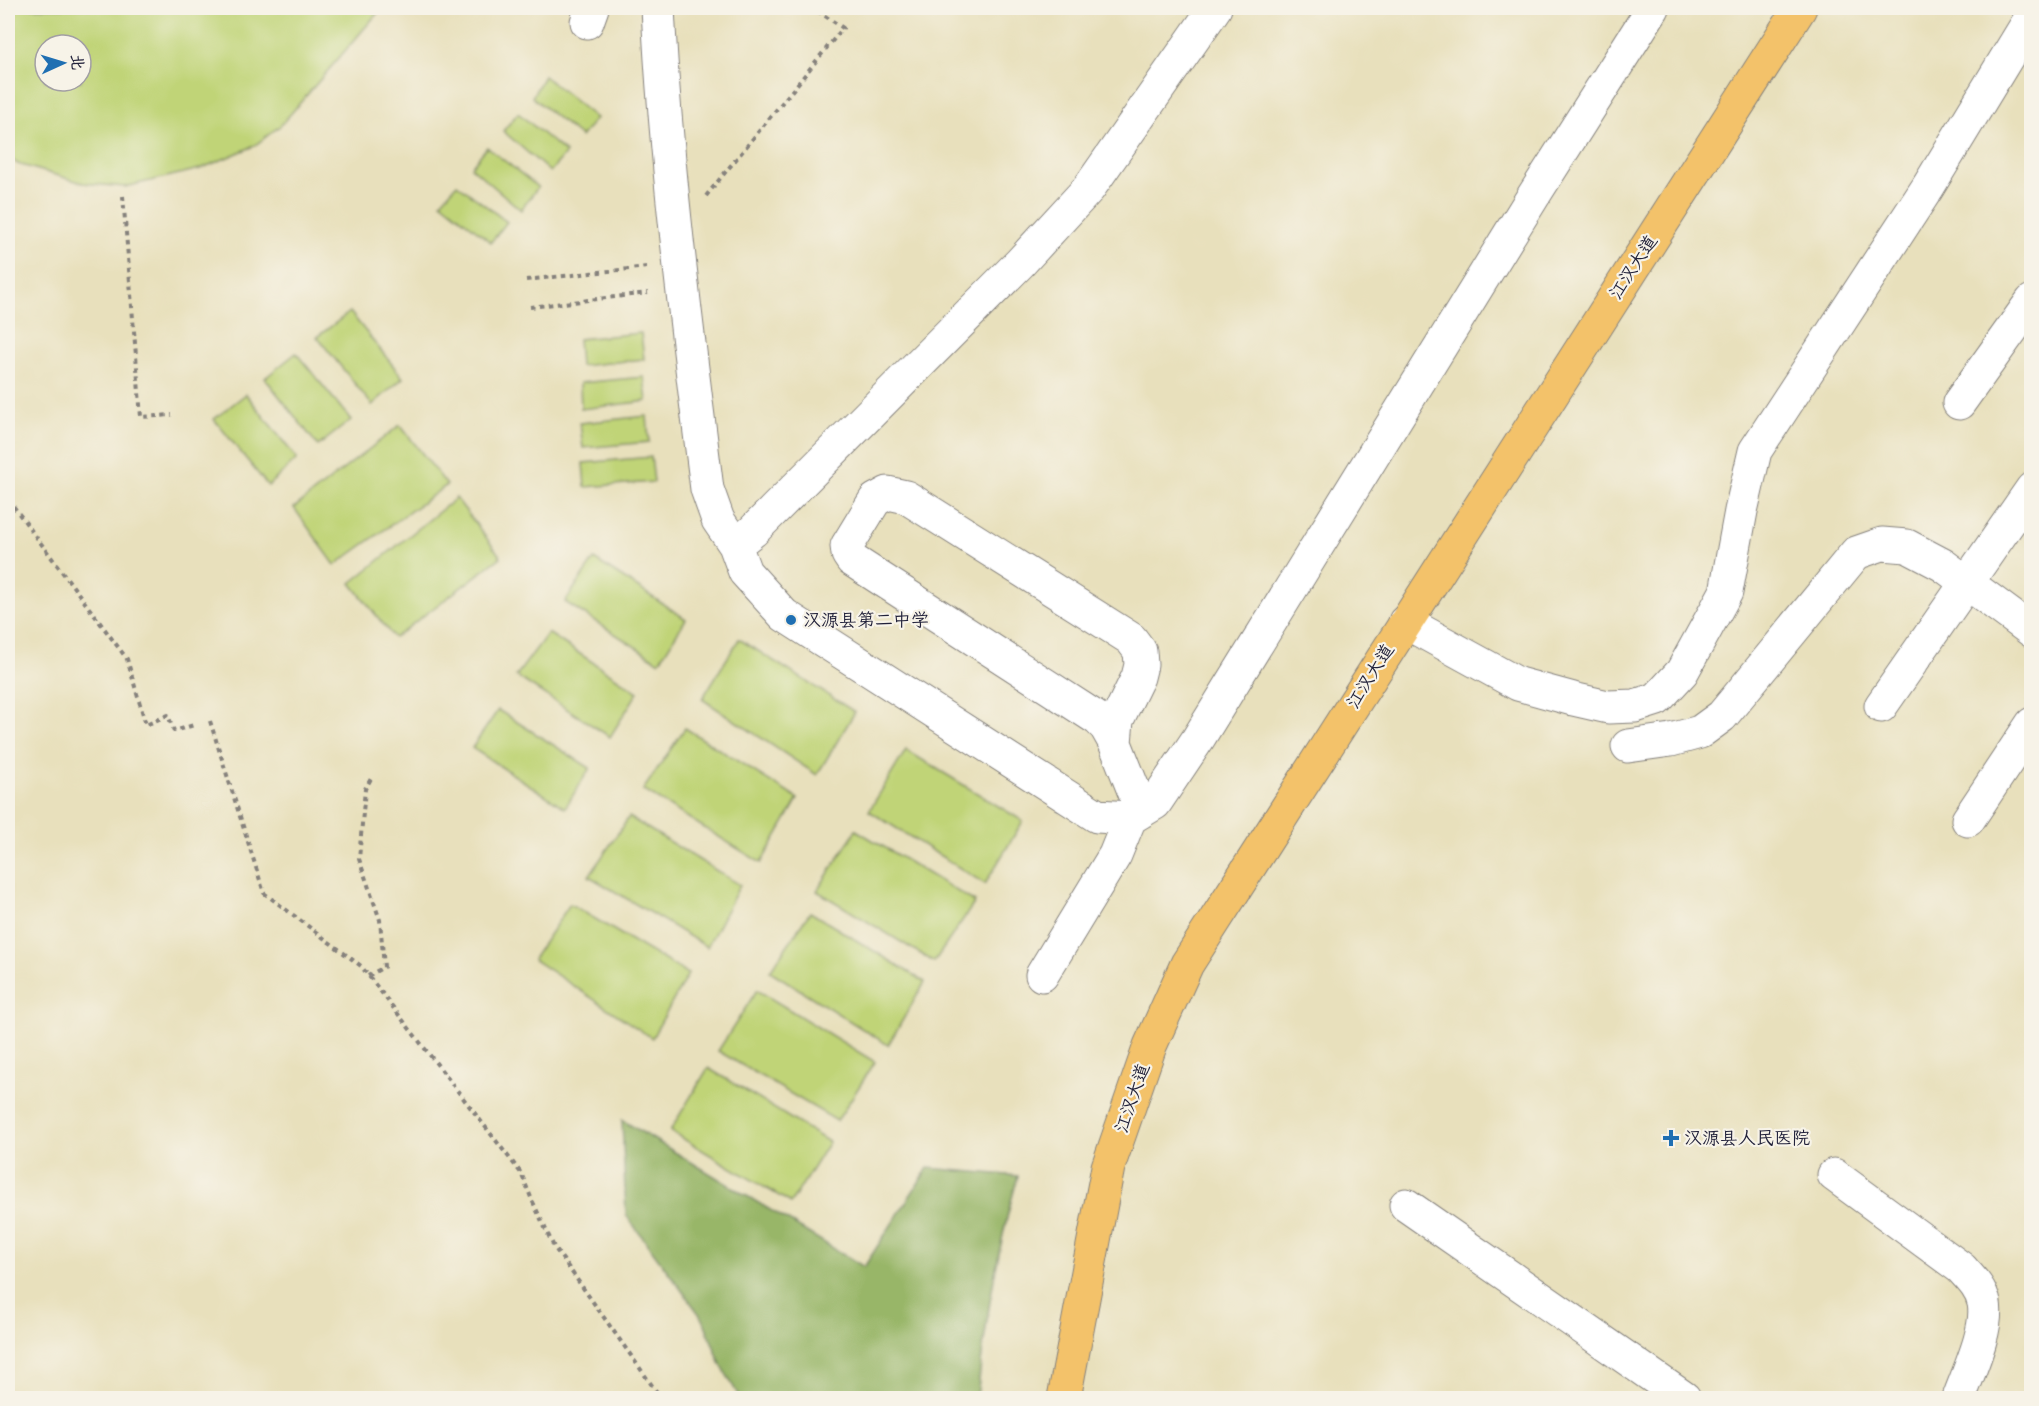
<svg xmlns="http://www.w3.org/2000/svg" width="2039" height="1406" font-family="Pangolin,'LXGW WenKai TC',sans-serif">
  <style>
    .green { fill: #c0d477; stroke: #717b59; stroke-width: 1.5; fill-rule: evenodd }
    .forest { fill: #98b668; stroke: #5d6c52; stroke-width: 1.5 }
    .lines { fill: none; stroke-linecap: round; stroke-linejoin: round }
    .minor-casing { stroke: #85817c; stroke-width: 35 }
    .major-casing { stroke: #85817c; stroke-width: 35 }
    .path { stroke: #85817c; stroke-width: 4; stroke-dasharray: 4.5 4.5; stroke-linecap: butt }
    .minor { stroke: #fff; stroke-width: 33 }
    .major { stroke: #f3c26a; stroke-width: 33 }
    .poi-dot { fill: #1f6fb2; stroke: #f7f3e8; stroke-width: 2 }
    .labels { text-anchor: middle; stroke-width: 4.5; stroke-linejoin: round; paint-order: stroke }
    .street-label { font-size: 18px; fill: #22223b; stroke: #f7f3e8 }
    .poi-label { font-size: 18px; fill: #22223b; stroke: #f7f3e8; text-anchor: start }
  </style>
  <rect width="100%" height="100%" fill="#f7f3e8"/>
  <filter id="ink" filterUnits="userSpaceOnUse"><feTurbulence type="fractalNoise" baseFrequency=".0167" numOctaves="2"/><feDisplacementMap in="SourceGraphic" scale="12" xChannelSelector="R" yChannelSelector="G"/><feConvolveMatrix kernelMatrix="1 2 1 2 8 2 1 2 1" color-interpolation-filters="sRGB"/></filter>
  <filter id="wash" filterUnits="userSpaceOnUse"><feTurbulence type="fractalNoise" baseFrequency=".008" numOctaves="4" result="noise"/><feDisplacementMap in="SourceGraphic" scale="24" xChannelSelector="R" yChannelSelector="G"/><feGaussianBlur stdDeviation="1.35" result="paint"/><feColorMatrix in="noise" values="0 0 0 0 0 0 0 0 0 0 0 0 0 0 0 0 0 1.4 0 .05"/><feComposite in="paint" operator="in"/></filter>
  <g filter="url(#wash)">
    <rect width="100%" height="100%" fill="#e8e0bc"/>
    <!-- green -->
    <path class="green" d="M8 8H382L281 125 254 146 200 169 125 187 83 183 18 164 8 157ZM45 45H81V81H45Z
      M544 76 596 118 581 137 532 97Z
      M518 113 566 153 550 172 503 131Z
      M487 147 538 187 521 210 471 167Z
      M457 184 507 222 491 242 441 202Z
      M350 312 403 378 372 405 317 337Z
      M641 333 644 359 580 366 578 339Z
      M296 353 351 420 318 446 265 378Z
      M644 377 647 401 581 409 580 383Z
      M246 394 297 459 268 486 214 419Z
      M647 416 649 442 583 448 580 423Z
      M400 425 447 485 335 565 294 508Z
      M651 457 654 482 585 487 583 463Z
      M456 498 501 557 394 638 351 583Z
      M594 559 686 619 659 662 565 602Z
      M548 633 638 692 610 737 516 676Z
      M739 639 855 712 817 775 702 699Z
      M498 710 590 768 565 808 472 748Z
      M685 728 798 799 761 863 643 790Z
      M906 750 1023 821 985 884 869 811Z
      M629 817 740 885 707 947 589 876Z
      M856 830 975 902 934 962 817 891Z
      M570 904 688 974 652 1038 533 959Z
      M810 912 925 982 888 1045 770 971Z
      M757 990 875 1062 837 1121 718 1051Z
      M708 1068 829 1142 791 1203 670 1131Z"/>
    <!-- forest -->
    <path class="forest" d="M622 1120 864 1267 928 1168 1018 1176C997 1248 985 1323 977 1398H740L721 1365 703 1319 626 1215Z"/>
  </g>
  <g filter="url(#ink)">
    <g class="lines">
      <!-- minor casing -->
      <g class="minor-casing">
        <path id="minor" d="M658 8C666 169 687 329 707 489L718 520 735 545 745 572 784 615 1097 816 1130 818 1155 803 1198 739 1534 195 1653 8
          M587 22 592 8
          M1959 403 2032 301
          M735 545 753 531 1020 263 1089 188 1215 8
          M1405 622 1518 684 1573 699 1608 707 1635 706 1657 699 1682 672 1726 592 1741 511 1755 451 1928 187 2032 16
          M1881 706 2032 489
          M1115 743 1106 727 1098 719 852 560 848 554 847 546 875 500 888 493 906 497 1131 639 1140 651 1141 665 1138 677 1117 720 1115 743 1142 811
          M1628 746 1671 740 1700 732 1722 716 1856 553 1882 544 1907 546 1943 565 2032 631
          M1968 820 2032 724
          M1042 975 1115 855 1130 818
          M1834 1175 1961 1268C1970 1278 1981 1288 1984 1303 1989 1329 1968 1373 1959 1398
          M1406 1205 1684 1398"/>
      </g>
      <!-- major casing -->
      <g class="major-casing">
        <path id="major" d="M1064 1398 1108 1167 1150 1046 1187 964 1800 8"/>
      </g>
      <!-- path -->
      <path class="path" d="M123 196 141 417 172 415
        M706 196 843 28 813 8
        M526 280 647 267
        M530 307 648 293
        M8 499 127 659 146 725 168 715 174 731 194 725
        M210 721 264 893 361 966 521 1173 532 1200 554 1247 661 1398
        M368 976 384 967 380 920 359 859 365 789 372 777"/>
      <!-- minor -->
      <use href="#minor" class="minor"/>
      <!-- major -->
      <use href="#major" class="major"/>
    </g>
  </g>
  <!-- markers -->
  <g class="poi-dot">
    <circle cx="791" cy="620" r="6"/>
    <path d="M1668 1129h6v6h6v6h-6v6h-6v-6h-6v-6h6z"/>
  </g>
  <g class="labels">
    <!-- street labels -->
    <g class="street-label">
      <text transform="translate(1633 267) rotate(-57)" y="6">江汉大道</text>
      <text transform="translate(1370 676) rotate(-58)" y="6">江汉大道</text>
      <text transform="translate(1132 1098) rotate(-71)" y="6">江汉大道</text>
    </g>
    <!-- poi labels -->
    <g class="poi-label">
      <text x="803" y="626">汉源县第二中学</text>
      <text x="1684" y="1144">汉源县人民医院</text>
    </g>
  </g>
  <!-- margin -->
  <rect width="2039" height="1406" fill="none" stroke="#f7f3e8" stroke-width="30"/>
  <!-- north arrow -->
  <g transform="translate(63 63) rotate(86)"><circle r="28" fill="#f7f3e8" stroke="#a29fa3" stroke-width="1.5"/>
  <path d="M0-4.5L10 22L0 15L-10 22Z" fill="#1f6fb2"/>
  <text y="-9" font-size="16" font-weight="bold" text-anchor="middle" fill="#22223b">北</text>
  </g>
</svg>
